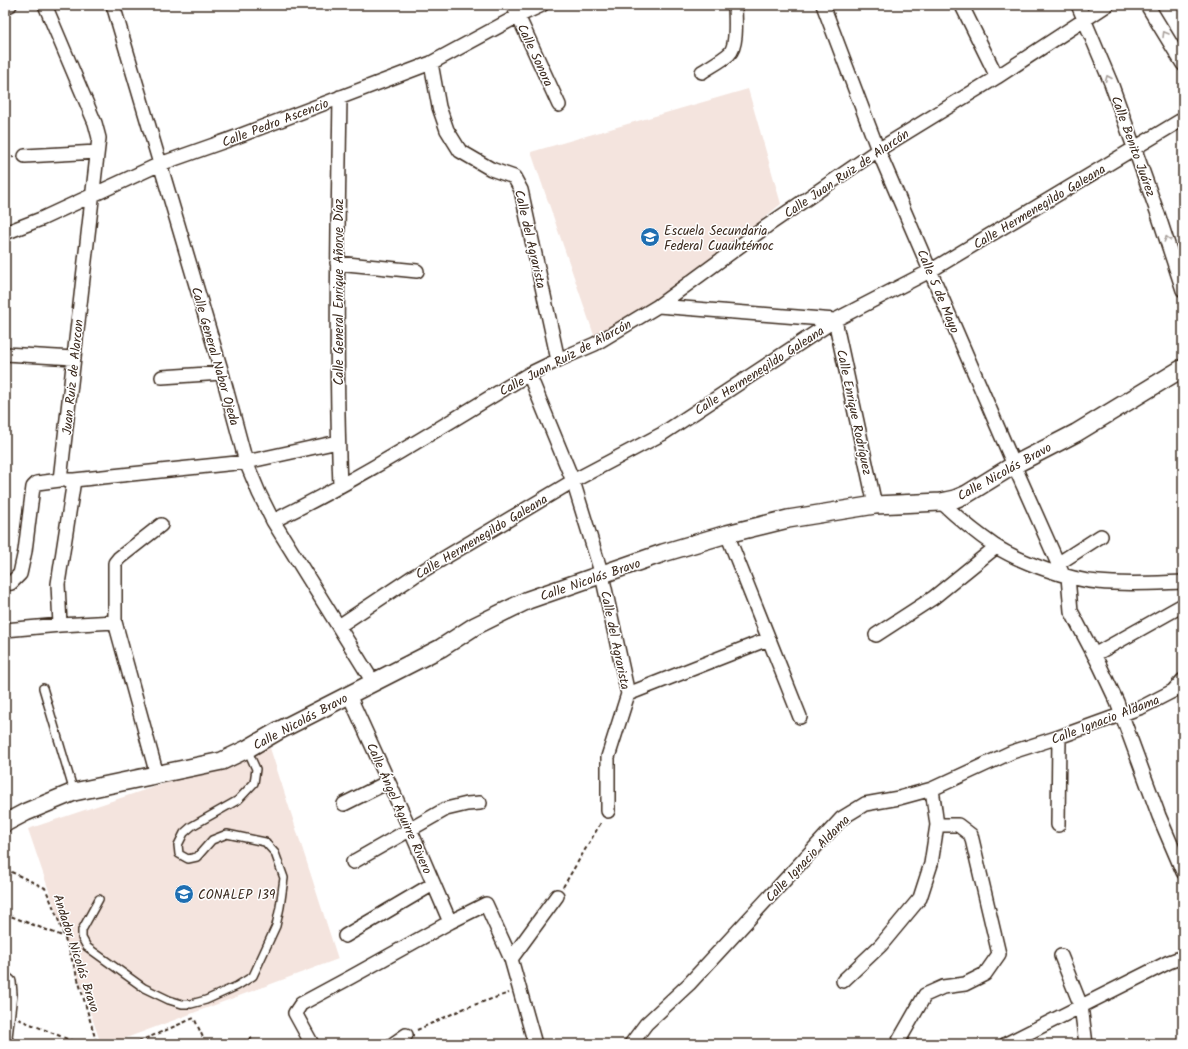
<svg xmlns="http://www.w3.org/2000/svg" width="1188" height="1049" font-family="Kalam,sans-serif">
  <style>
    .built { fill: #f4e4de }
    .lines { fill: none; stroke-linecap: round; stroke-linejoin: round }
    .service-casing { stroke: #3b2a1e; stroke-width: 10 }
    .minor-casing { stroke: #3b2a1e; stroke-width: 16 }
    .tertiary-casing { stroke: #3b2a1e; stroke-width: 20 }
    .path { stroke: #3b2a1e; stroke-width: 2; stroke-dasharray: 4 3; stroke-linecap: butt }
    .service { stroke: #fff; stroke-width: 7 }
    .minor { stroke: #fff; stroke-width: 13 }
    .tertiary { stroke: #fff; stroke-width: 17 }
    .oneway { stroke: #a79f9a }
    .labels { text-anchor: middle; stroke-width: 3; stroke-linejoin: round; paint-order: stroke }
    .street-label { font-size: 13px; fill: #3b2a1e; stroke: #fff }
    .poi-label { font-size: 13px; fill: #3b2a1e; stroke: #fff; text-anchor: start }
  </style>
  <rect width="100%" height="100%" fill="#fff"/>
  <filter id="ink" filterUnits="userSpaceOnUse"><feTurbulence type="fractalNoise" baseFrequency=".025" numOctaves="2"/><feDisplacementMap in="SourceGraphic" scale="8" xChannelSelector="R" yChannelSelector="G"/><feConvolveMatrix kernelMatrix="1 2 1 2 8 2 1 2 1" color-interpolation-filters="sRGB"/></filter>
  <g filter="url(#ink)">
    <!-- built -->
    <path class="built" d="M748 89 781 204 700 270 595 338 531 152Z
      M270 748 338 959 110 1044H101L28 829Z"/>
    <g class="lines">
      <!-- service casing -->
      <g class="service-casing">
        <path id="service" d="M43 688 74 792
          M99 899 82 930V938L87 947 144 988 169 1000 182 1004H191L206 1000 237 986 253 976 276 926 280 907 284 878 275 853 265 842 227 834 212 840 197 857 188 859 179 854 178 845 184 833 192 826 238 800 254 783 256 769 247 749"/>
      </g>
      <!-- minor casing -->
      <g class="minor-casing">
        <path id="minor" d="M45 5 95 123 99 138 60 480H74L246 462 338 442
          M113 5 222 373 246 462 259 493 273 521 373 682
          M513 5 559 105
          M823 5 878 150 1014 465 1063 575
          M1078 5 1111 83 1159 217 1183 290
          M1147 5 1183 64
          M5 7 10 5
          M963 8 997 77
          M431 63 439 107 447 130 460 151 491 169 514 177 521 190 558 360
          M702 72C711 66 721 61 729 54 738 46 735 17 735 5
          M25 156 97 152
          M5 233 41 219 160 164 228 140 431 63 518 16 542 5
          M337 263 417 271
          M658 306 835 320 875 505
          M5 354 74 358
          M529 374 573 481 602 575 628 694 608 757V811
          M162 377 222 373
          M340 486C335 357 338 227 340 97
          M941 502C958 518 976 533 995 546 1020 562 1069 580 1098 582 1126 585 1155 583 1183 582
          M273 521C362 478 445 424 529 374L558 360 595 344 658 306 767 226 878 150 997 77 1107 5
          M727 534 800 717
          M1059 563 1101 536
          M1068 577 1071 611 1100 666 1117 702 1159 816 1183 872
          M5 584 11 583 20 574 25 551 33 487 37 483 60 480
          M60 625 58 584 74 480
          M339 626 414 576 573 481 662 434 835 320 930 271 1183 119
          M5 630 60 625 115 622
          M876 635 933 598 996 547
          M1094 655 1183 605
          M628 694 768 639
          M349 695 410 829 450 922
          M157 775 115 622V563L119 558 161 525
          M344 804 388 782
          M1058 825 1059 737
          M353 862 446 809 467 804 480 803
          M345 936 433 884
          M1061 956 1081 1006 1086 1044
          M511 959 557 896
          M5 979 9 982 10 994 5 1037 7 1044
          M843 981 881 945 920 898 931 864 937 825 932 789
          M312 1044 295 1013 301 1004 351 977 450 922 486 904 511 959 535 1044
          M393 1044 406 1035
          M631 1044 646 1024 689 984 842 818 865 804 899 798 932 789 1012 752 1059 737 1142 707 1173 691 1183 680
          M897 1044 925 995 943 987 965 984 985 974 999 954 971 835 958 825H937
          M1006 1044 1169 962 1183 957"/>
      </g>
      <!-- tertiary casing -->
      <g class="tertiary-casing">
        <path id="tertiary" d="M5 823 26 812 74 792 222 761 247 749 278 731 441 648 475 626 528 600 663 553 727 534 788 519 875 505 941 502 955 499 967 494 1014 465 1076 433 1183 368"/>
      </g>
      <!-- path -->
      <path class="path" d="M5 158 14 157
        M5 869 45 888C68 938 81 991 97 1044
        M563 887 602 821
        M5 914 65 937
        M18 1019 80 1044
        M417 1030 465 1008 509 993
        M132 1044 164 1031 194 1018 206 1044
        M235 1044 253 1038"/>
      <!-- service -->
      <use href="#service" class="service"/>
      <!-- minor -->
      <use href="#minor" class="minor"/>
      <!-- tertiary -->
      <use href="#tertiary" class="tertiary"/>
    </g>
    <!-- one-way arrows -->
    <defs><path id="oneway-chevron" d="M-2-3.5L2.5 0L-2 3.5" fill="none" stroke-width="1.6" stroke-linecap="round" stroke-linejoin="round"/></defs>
    <g class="oneway">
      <use href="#oneway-chevron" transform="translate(1165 34) rotate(-121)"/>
      <use href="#oneway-chevron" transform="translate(1108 78) rotate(-113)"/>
      <use href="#oneway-chevron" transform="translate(1167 239) rotate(-108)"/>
    </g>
  </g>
  <!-- icons -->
  <defs>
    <g id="school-disc" transform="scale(1)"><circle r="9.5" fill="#1f6fb2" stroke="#fff"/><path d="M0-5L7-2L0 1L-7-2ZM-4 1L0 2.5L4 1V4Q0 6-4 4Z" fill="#fff"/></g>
  </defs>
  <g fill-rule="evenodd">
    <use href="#school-disc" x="650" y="237"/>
    <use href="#school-disc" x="184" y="894"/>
  </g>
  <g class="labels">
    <!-- street labels -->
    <g class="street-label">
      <text transform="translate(536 55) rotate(65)" y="5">Calle Sonora</text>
      <text transform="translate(275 122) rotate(-21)" y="5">Calle Pedro Ascencio</text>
      <text transform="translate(1134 146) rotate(70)" y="5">Calle Benito Juárez</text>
      <text transform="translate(846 173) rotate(-34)" y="5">Calle Juan Ruiz de Alarcón</text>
      <text transform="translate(1039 206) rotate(-31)" y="5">Calle Hermenegildo Galeana</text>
      <text transform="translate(531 239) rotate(77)" y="5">Calle del Agrarista</text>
      <text transform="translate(939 291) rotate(67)" y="5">Calle 5 de Mayo</text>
      <text transform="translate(338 292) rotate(-90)" y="5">Calle General Enrique Añorve Díaz</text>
      <text transform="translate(216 356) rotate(74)" y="5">Calle General Nabor Ojeda</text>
      <text transform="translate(565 357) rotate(-28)" y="5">Calle Juan Ruiz de Alarcón</text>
      <text transform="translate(759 370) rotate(-33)" y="5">Calle Hermenegildo Galeana</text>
      <text transform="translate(72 377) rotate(-84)" y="5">Juan Ruiz de Alarcon</text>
      <text transform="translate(855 412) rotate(78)" y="5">Calle Enrique Rodríguez</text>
      <text transform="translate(1004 471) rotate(-29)" y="5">Calle Nicolás Bravo</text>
      <text transform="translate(481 536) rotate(-31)" y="5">Calle Hermenegildo Galeana</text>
      <text transform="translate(590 579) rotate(-19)" y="5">Calle Nicolás Bravo</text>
      <text transform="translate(616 640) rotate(78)" y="5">Calle del Agrarista</text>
      <text transform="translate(1105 719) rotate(-21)" y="5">Calle Ignacio Aldama</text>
      <text transform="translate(300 721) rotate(-28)" y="5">Calle Nicolás Bravo</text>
      <text transform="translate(400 808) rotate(66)" y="5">Calle Ángel Aguirre Rivero</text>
      <text transform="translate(807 858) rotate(-46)" y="5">Calle Ignacio Aldama</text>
      <text transform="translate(77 953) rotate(72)" y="5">Andador Nicolás Bravo</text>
    </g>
    <!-- poi labels -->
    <g class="poi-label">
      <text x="664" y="235">Escuela Secundaria<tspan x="664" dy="15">Federal Cuauhtémoc</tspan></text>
      <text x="198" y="899">CONALEP 139</text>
    </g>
  </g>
  <!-- margin -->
  <rect width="1188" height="1049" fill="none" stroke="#fff" stroke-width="20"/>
  <rect x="10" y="10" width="1168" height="1029" fill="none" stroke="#3b2a1e" stroke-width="1.5" filter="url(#ink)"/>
</svg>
